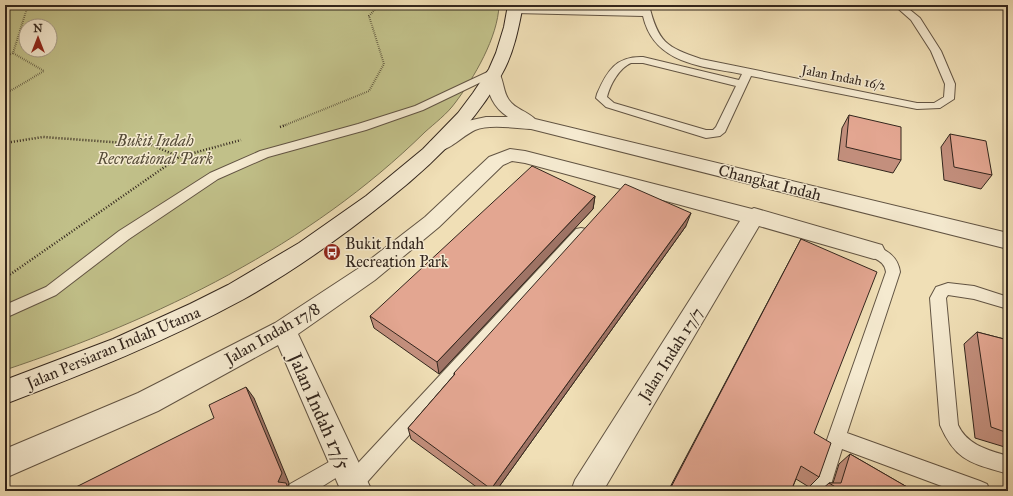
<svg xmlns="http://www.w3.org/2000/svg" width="1013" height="496" font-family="'IM FELL Great Primer',serif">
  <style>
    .green { fill: #c1c089; stroke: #7a7353; fill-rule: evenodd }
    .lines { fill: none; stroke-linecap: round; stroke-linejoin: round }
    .service-casing { stroke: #625443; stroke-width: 2 }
    .minor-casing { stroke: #625443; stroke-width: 2 }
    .tertiary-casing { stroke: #625443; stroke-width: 2 }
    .secondary-casing { stroke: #33261d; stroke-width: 2 }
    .path-far1 { stroke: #33261d; stroke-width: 2; stroke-dasharray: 0.5 1.5; stroke-linecap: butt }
    .path { stroke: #33261d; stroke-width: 2.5; stroke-dasharray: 1 2; stroke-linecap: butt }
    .service { fill: #f5ead0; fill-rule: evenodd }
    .minor { fill: #f5ead0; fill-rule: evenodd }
    .tertiary { fill: #f5ead0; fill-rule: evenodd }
    .secondary { fill: #f5ead0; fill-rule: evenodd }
    .wall { fill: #c38f7d; stroke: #33261d }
    .shaded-wall { fill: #9f7466; stroke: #33261d }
    .building { fill: #e3a691; stroke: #33261d }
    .labels { text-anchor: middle; stroke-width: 3; stroke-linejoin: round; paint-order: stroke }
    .far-street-label { font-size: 13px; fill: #33261d; stroke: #f5ead0 }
    .park-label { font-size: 16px; font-style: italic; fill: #564c38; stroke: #f5ead0 }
    .street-label { font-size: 16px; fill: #33261d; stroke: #f5ead0 }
    .poi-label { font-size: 16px; fill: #33261d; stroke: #f5ead0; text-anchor: start }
    .near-street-label { font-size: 19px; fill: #33261d; stroke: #f5ead0 }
  </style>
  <rect width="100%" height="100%" fill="#f0dfb6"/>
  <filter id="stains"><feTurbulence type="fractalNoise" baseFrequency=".005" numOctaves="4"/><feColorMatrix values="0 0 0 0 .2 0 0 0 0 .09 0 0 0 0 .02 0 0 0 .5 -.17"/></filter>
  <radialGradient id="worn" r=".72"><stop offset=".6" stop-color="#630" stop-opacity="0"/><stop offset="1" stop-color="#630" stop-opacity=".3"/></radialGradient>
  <!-- green -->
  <path class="green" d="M5 5H499C498 37 474 78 455 103 447 114 435 123 425 132 309 246 158 319 5 370ZM26 26H50V50H26Z"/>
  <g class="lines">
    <!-- service casing -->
    <g class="service-casing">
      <path id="service" d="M641 5H649C658 42 666 47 701 59L917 103H934L944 97 945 84 931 51 911 20 894 5H904L920 18 941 51 955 84 954 99 940 108 917 109 751 76 725 132 720 136 706 138 606 107 596 98 597 94C607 71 616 56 643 57L739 80 742 74C701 66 654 64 643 16L515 13 510 10 515 7 642 10ZM631 63H643L736 86 716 127 713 130H706L614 103 607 97C610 85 619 68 631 63Z
        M496 68 500 69 501 71 500 73 423 110 366 130 268 157 218 179 129 239 56 295 5 318V305L46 287 119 231 210 173 260 151 358 124 415 106Z
        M581 228 586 229 588 233 586 237 360 490 356 491 346 490 344 483 346 476 576 229Z
        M874 246C888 250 898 257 900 272L847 433 980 481 987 484 990 491H955L842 449 829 491H809L886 272C884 258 872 261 867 251L869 247Z
        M948 283 974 286 1008 297V309L974 299 948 295 946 298 958 425C967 445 988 450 1008 456V474C972 463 956 462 940 425L930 298 936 287Z
        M343 454 350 457 352 463 350 469 315 491H287L290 484Z"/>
    </g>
    <!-- minor casing -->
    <g class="minor-casing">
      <path id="minor" d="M510 149 525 151 752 209 754 208 882 245 885 251 882 257 874 259 759 226 603 491H571L575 480 740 221 525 163 512 161 503 165 439 227 375 280 298 334 372 491H341L278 345 158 411 5 478V449L138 393 275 323 359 268 425 217 489 157Z"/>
    </g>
    <!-- tertiary casing -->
    <g class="tertiary-casing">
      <path id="tertiary" d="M493 71 499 73C504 81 503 92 509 100 515 109 527 111 535 119L1008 233V249L531 129C515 128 489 124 475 130 460 137 447 155 430 150L428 146 430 142 463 122 486 117H508C493 107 488 94 485 76L487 73Z"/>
    </g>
    <!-- secondary casing -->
    <g class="secondary-casing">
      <path id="secondary" d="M508 5H522V10C518 30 514 50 505 68 480 119 433 164 389 199 343 236 295 270 244 299 167 341 86 373 5 404V380L113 339 190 304 228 285 299 243 366 196 423 149 458 113 473 93 489 69 496 53 504 27Z"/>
    </g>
    <!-- path-far1 -->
    <path class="path-far1" d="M5 57 13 53 28 5
      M5 94 44 71 13 53
      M283 126 369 91 384 64 369 16 379 5"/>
    <!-- path -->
    <path class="path" d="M280 127 286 125
      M5 143 43 137 152 145 179 157
      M5 278 179 157 241 140"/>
    <!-- service -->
    <use href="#service" class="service"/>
    <!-- minor -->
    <use href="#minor" class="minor"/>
    <!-- tertiary -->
    <use href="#tertiary" class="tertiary"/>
    <!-- secondary -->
    <use href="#secondary" class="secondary"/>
  </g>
  <!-- wall -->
  <path class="wall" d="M849 115 901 160 893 173 838 160 842 128Z
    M950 134 992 175 981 189 944 180 941 147Z
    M595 196 593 209 439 374 374 328 370 316Z
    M686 226 496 491H482L411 439 408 428 454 375V373Z
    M801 239 814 433 819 477 809 487 796 479 791 491H668Z
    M977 332 1008 340V448L975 438 964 344Z
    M850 454 914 491H820L829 483H833L839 464Z"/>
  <!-- shaded-wall -->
  <path class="shaded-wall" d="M595 196 593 209 439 374 437 362Z
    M691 213 686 226 496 491H491V489Z
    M246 387 254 398 289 483 288 486 292 491H289L278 482Z"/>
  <!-- building -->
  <path class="building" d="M849 115 901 127V160L846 147Z
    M950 134 986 141 992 175 954 167Z
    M532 166 595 196 437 362 370 316Z
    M625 184 691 213 491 489 408 428 455 374 454 373Z
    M801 239 877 272 814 433 831 443 819 477 801 466 791 491H669Z
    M977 332 1008 340V433L991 427Z
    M246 387 282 473 278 482 286 483 289 491H68L214 418 209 405Z
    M850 454 914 491H842L829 483H841Z"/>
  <!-- icons -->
  <defs>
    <g id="bus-disc" transform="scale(0.9)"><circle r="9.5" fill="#8f2418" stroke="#f5ead0"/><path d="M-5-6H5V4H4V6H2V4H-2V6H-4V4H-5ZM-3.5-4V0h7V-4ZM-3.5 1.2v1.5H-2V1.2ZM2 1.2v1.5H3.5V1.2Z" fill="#fff"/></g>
  </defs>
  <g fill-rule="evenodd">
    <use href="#bus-disc" x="332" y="252"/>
  </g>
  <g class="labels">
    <!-- far-street labels -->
    <g class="far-street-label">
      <text transform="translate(844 77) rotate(11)" y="5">Jalan Indah 16/2</text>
    </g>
    <!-- park labels -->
    <g class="park-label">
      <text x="155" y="146">Bukit Indah<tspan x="155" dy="18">Recreational Park</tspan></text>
    </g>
    <!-- street labels -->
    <g class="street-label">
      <text transform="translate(770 182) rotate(14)" y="6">Changkat Indah</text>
      <text transform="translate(272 333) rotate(-30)" y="6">Jalan Indah 17/8</text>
      <text transform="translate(113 347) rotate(-23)" y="6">Jalan Persiaran Indah Utama</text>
      <text transform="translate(670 354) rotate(-58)" y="6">Jalan Indah 17/7</text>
    </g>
    <!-- poi labels -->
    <g class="poi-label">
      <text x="345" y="249">Bukit Indah<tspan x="345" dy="18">Recreation Park</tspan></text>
    </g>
    <!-- near-street labels -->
    <g class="near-street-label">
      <text transform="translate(320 411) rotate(66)" y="7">Jalan Indah 17/5</text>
    </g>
  </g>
  <!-- margin -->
  <rect width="1013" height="496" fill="none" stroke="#f0dfb6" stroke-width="20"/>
  <rect x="6" y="6" width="1001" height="484" fill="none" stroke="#33261d" stroke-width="2"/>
  <rect x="10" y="10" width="993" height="476" fill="none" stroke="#33261d"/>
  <!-- north arrow -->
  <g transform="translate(38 38)"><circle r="19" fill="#f5ead0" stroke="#a79c88"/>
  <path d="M0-3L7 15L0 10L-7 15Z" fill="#8f2418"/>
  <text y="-6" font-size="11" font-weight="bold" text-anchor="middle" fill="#33261d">N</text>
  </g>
  <rect width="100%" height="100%" filter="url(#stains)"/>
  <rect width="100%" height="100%" fill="url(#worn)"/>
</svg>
